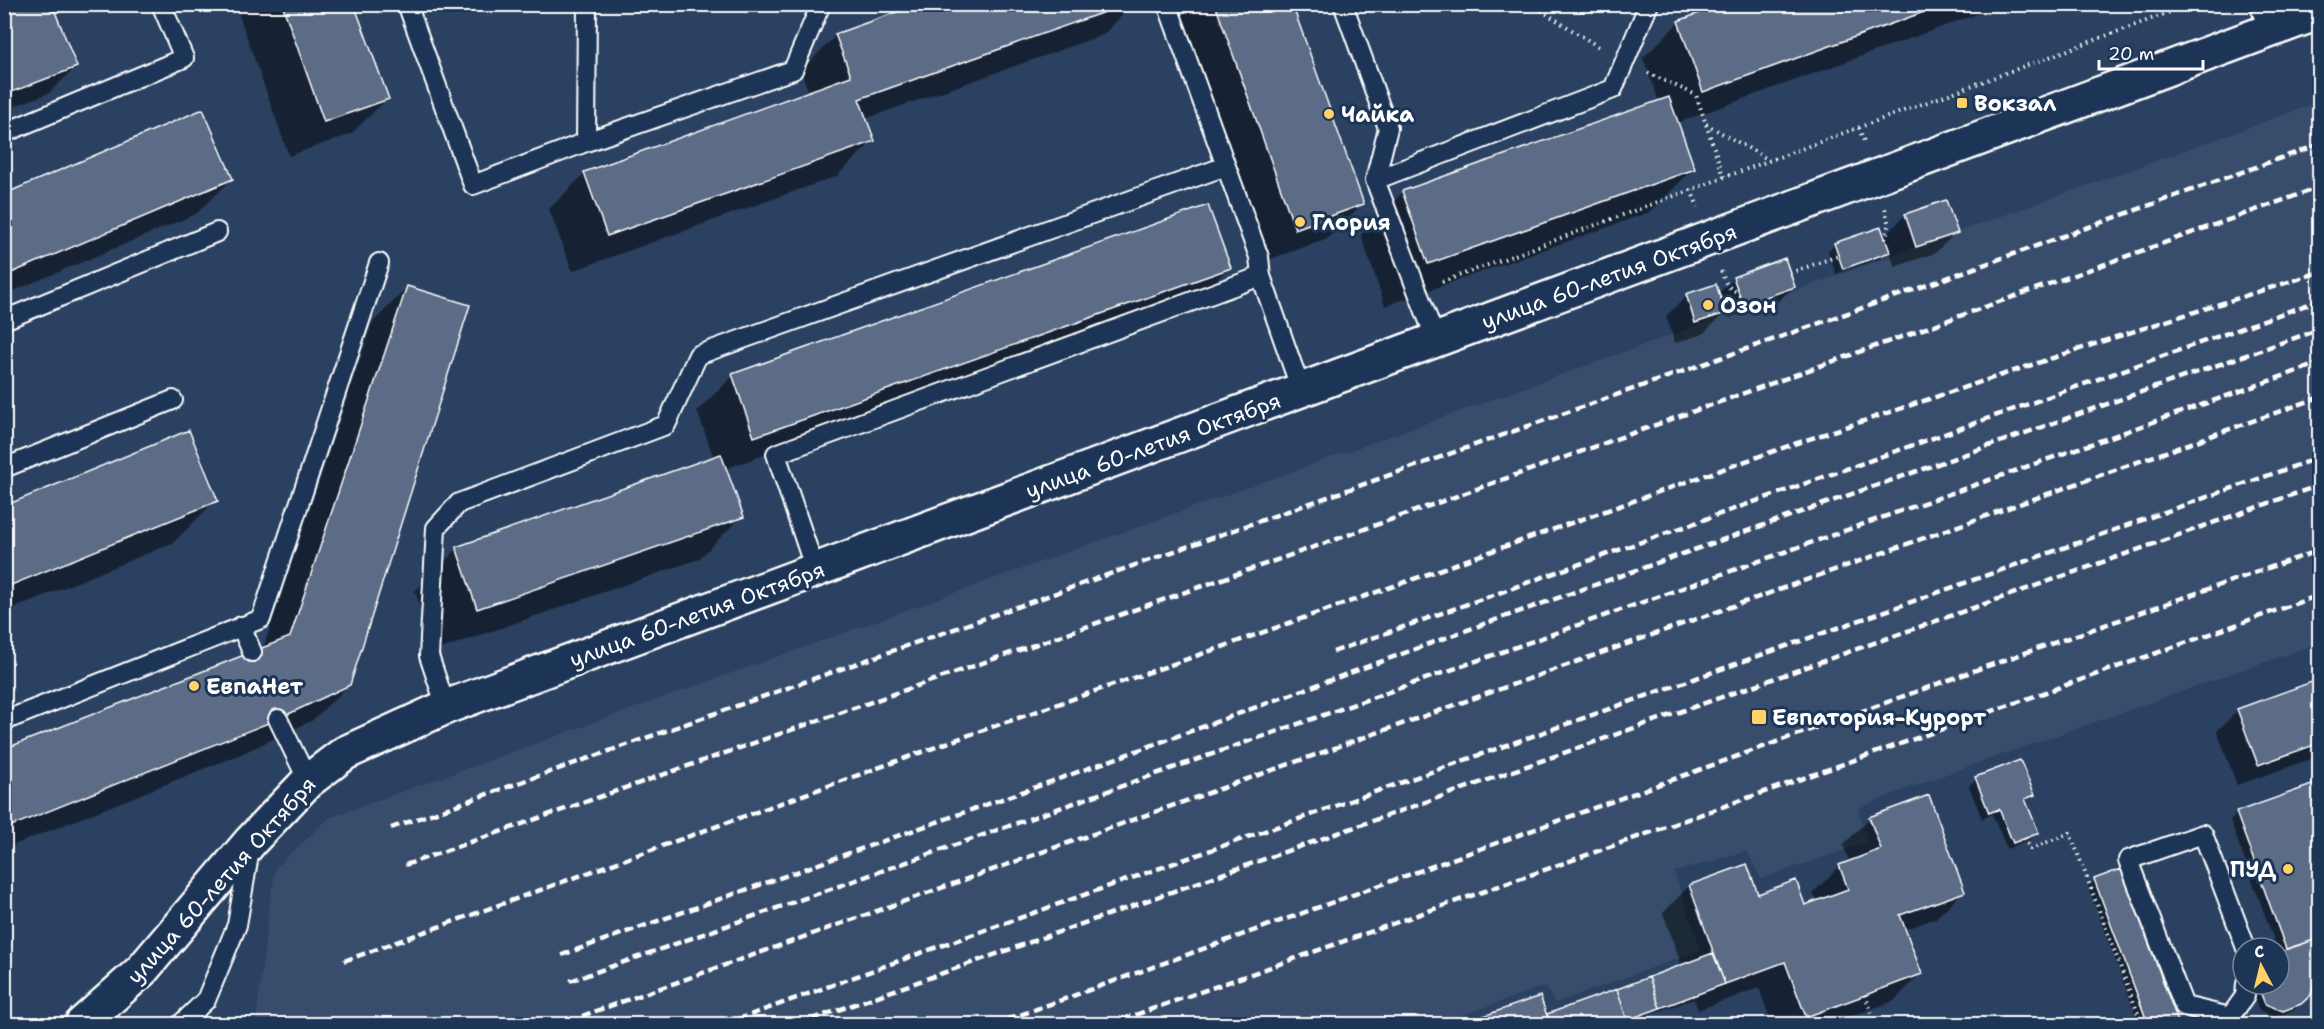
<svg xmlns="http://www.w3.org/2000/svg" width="2324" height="1029" font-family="'Shantell Sans',sans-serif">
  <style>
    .built { fill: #394e6c }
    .shadow { fill: #0007 }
    .building { fill: #5b6c86; stroke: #fff; stroke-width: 1.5 }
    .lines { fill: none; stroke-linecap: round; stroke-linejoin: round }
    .service-casing { stroke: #fff; stroke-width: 22 }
    .minor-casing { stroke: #fff; stroke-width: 38 }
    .path { stroke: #fff; stroke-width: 4; stroke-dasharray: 1.5 4.5; stroke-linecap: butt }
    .service { stroke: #1d3557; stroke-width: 18 }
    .minor { stroke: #1d3557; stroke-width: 33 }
    .rail { stroke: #fff; stroke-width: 4.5; stroke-dasharray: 9 4.5; stroke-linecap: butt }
    .poi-dot { fill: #ffd166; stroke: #1d3557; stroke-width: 2 }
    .labels { text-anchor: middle; stroke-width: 6; stroke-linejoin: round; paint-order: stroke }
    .poi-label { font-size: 22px; font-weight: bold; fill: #fff; stroke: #1d3557; text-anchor: start }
    .street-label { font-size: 22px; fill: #fff; stroke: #1d3557 }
  </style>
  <rect width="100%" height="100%" fill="#2a4161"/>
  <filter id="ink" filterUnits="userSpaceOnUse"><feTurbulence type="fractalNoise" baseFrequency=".0167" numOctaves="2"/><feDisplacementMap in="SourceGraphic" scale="12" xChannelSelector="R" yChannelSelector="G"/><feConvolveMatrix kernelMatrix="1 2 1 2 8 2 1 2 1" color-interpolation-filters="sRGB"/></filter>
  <g filter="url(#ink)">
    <!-- built -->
    <path class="built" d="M2319 102V643L1930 780 1858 808 1867 842 1761 879 1747 851 1674 872 1701 950 1555 1003 1545 986 1437 1024H256L269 906 276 867 329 818Z"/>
    <!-- shadow -->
    <path class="shadow" d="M4 4 76 67 49 93 4 110Z
      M235 4H353L387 99 351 134 289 156Z
      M924 4H1133L1103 35 865 119 873 141 837 176 572 271 549 209 584 174 809 93 801 71 836 35Z
      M1167 4H1290L1362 204 1327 239 1259 263Z
      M1728 4H2005L1677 123 1693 169 1650 212 1385 306 1361 235 1403 192 1659 102 1643 58 1679 22Z
      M232 179 196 214 4 295V195Z
      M1905 215 1956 233 1935 253 1895 267 1889 250 1881 258 1836 274 1828 251 1835 244 1883 238Z
      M1229 268 1193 303 725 469 742 516 699 559 435 651 415 591 457 549 714 458 697 411 733 376Z
      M1734 278 1793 287 1779 301 1729 318 1726 311 1703 334 1675 343 1666 316 1687 296 1718 294Z
      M407 288 349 685 313 720 241 754 4 849V751L263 649 372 323Z
      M216 500 173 543 4 612V508Z
      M2320 681V756L2237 785 2217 731 2238 710Z
      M1976 779 2033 795 2025 802 2037 833 2030 839 2007 849 1992 814 1982 819 1969 786Z
      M2320 783V977L2316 978 2310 994 2293 1011 2275 1017 2259 1010 2251 992 2252 984H2279V948H2277L2230 820 2237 813Z
      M1870 818 1963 892 1936 918 1904 930 1920 974 1894 1001 1829 1024H1772L1759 988 1698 1010 1694 999 1623 1024H1466L1539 998 1546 1017 1682 966 1663 913 1689 886 1746 866 1757 896 1804 906 1817 902 1813 893 1840 866 1850 863 1843 845Z
      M2120 871 2177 1024H2139L2088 887 2095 880Z"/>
    <!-- building -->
    <path class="building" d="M4 4H52L77 67 4 95Z
      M282 4H354L389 99 324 122Z
      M919 4H1127L859 99 875 141 607 236 584 172 851 76 835 34Z
      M1215 4H1292L1364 204 1295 229Z
      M1724 4H1946L1703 92 1678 21Z
      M1669 97 1695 169 1428 264 1402 191Z
      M203 109 233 179 4 276V194Z
      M1946 200 1958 233 1916 247 1905 214Z
      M1208 205 1231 268 754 437 732 374Z
      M1881 227 1890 252 1843 269 1834 243Z
      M1785 258 1795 287 1743 305 1733 277Z
      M1716 284 1726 313 1695 323 1686 294Z
      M407 286 470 305 350 685 278 719 4 829V749L290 637Z
      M189 430 218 501 4 588V506Z
      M721 454 744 517 477 609 456 547Z
      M2320 679V743L2258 765 2237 709Z
      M2020 760 2035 795 2025 799 2039 833 2013 843 1999 809 1989 813 1975 777Z
      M2320 782V938L2286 949 2236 812Z
      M1929 795 1965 892 1900 915 1922 974 1806 1017 1785 962 1725 984 1689 885 1747 864 1758 894 1796 880 1805 905 1848 889 1839 865 1881 849 1869 817Z
      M2121 869 2179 1024H2148L2094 879Z
      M2320 938V976L2315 980 2311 995 2301 1004 2283 1011 2265 1004 2257 984H2279V952Z
      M1713 953 1725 984 1660 1008 1649 977Z
      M1649 977 1660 1008 1627 1020 1617 989Z
      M1617 989 1627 1020 1615 1024H1550L1547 1014Z
      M1540 996 1550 1024H1461Z"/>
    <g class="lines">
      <!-- service casing -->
      <g class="service-casing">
        <path id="service" d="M407 4 473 185 586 142 793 70 821 4
          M1167 4 1259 257 1261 276
          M1343 4 1388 128 1375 180 1436 340
          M2259 4 2269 31
          M4 133 184 58 161 4
          M586 142 587 4
          M1375 180 1613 89 1649 4
          M4 320 217 232
          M4 468 173 400
          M815 570 776 454 1261 276 1301 390
          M241 626 252 652
          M446 707 429 656 436 528 459 503 666 425 698 355 1226 166
          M278 719 308 781
          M4 721 261 619 379 263
          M2230 1017 2184 1006 2128 860 2203 834 2246 948
          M2230 1017 2245 996 2246 984
          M181 1024 206 1000 237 925 250 849"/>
      </g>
      <!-- minor casing -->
      <g class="minor-casing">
        <path id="minor" d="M82 1024 142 970 251 841 308 781 345 753 446 707 2320 12"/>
      </g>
      <!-- path -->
      <path class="path" d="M1531 4 1602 49
        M1648 73 1696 95 1724 177
        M1706 124 1769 160
        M1859 128 1865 144
        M1691 190 1698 207
        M1885 239 1889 226 1885 208
        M1721 271C1725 281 1727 289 1738 292
        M1790 273 1838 256
        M1442 282 2192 4
        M2025 838 2030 849 2070 833 2142 1024
        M1865 995 1876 1024
        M2308 1024 2320 1020"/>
      <!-- service -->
      <use href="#service" class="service"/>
      <!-- minor -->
      <use href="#minor" class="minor"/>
      <!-- rail -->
      <path class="rail" d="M1333 652 2320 300
        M391 828 1916 289 2320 144
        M405 865 1334 540 2320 187
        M562 955 1109 761 1481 625 2320 329
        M344 961 969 735 1219 648 1791 445 2113 338 2320 272
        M570 981 2320 363
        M582 1016 2320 397
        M725 1024 929 950 2320 457
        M799 1024 2320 485
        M995 1024 1979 669 2320 550
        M1110 1024 2320 595"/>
    </g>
  </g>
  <!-- markers -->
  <g class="poi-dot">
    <rect x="1956" y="97" width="12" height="12" rx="3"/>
    <circle cx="1329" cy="114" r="6"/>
    <circle cx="1300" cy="222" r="6"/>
    <circle cx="1708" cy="305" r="6"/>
    <circle cx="194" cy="686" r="6"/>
    <rect x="1751" y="709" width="16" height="16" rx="3"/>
    <circle cx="2288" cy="869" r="6"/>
  </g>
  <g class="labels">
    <!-- poi labels -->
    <g class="poi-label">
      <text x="1974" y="111">Вокзал</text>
      <text x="1341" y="122">Чайка</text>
      <text x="1312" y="230">Глория</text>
      <text x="1720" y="313">Озон</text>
      <text x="206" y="694">ЕвпаНет</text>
      <text x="1772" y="725">Евпатория-Курорт</text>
      <text x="2276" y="877" text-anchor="end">ПУД</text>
    </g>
    <!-- street labels -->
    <g class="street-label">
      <text transform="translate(1609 276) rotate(-20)" y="8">улица 60-летия Октября</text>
      <text transform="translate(1153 445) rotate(-20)" y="8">улица 60-летия Октября</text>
      <text transform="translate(697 614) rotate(-20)" y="8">улица 60-летия Октября</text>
      <text transform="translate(221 880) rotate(-48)" y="8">улица 60-летия Октября</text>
    </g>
  </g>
  <!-- margin -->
  <rect width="2324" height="1029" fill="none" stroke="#1d3557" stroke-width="24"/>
  <rect x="12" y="12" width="2300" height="1005" fill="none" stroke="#fff" stroke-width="2" filter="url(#ink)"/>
  <!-- north arrow -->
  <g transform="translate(2261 966) rotate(353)"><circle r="28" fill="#1d3557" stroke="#77869a" stroke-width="1.5"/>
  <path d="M0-4.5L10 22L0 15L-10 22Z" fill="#ffd166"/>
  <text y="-9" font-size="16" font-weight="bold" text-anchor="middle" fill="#ffffff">С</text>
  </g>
  <!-- scale -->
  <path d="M2099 60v9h104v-9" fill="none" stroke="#ffffff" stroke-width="3"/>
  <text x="2108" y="60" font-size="18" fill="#ffffff" stroke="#1d3557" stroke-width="4.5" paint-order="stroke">20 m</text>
</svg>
